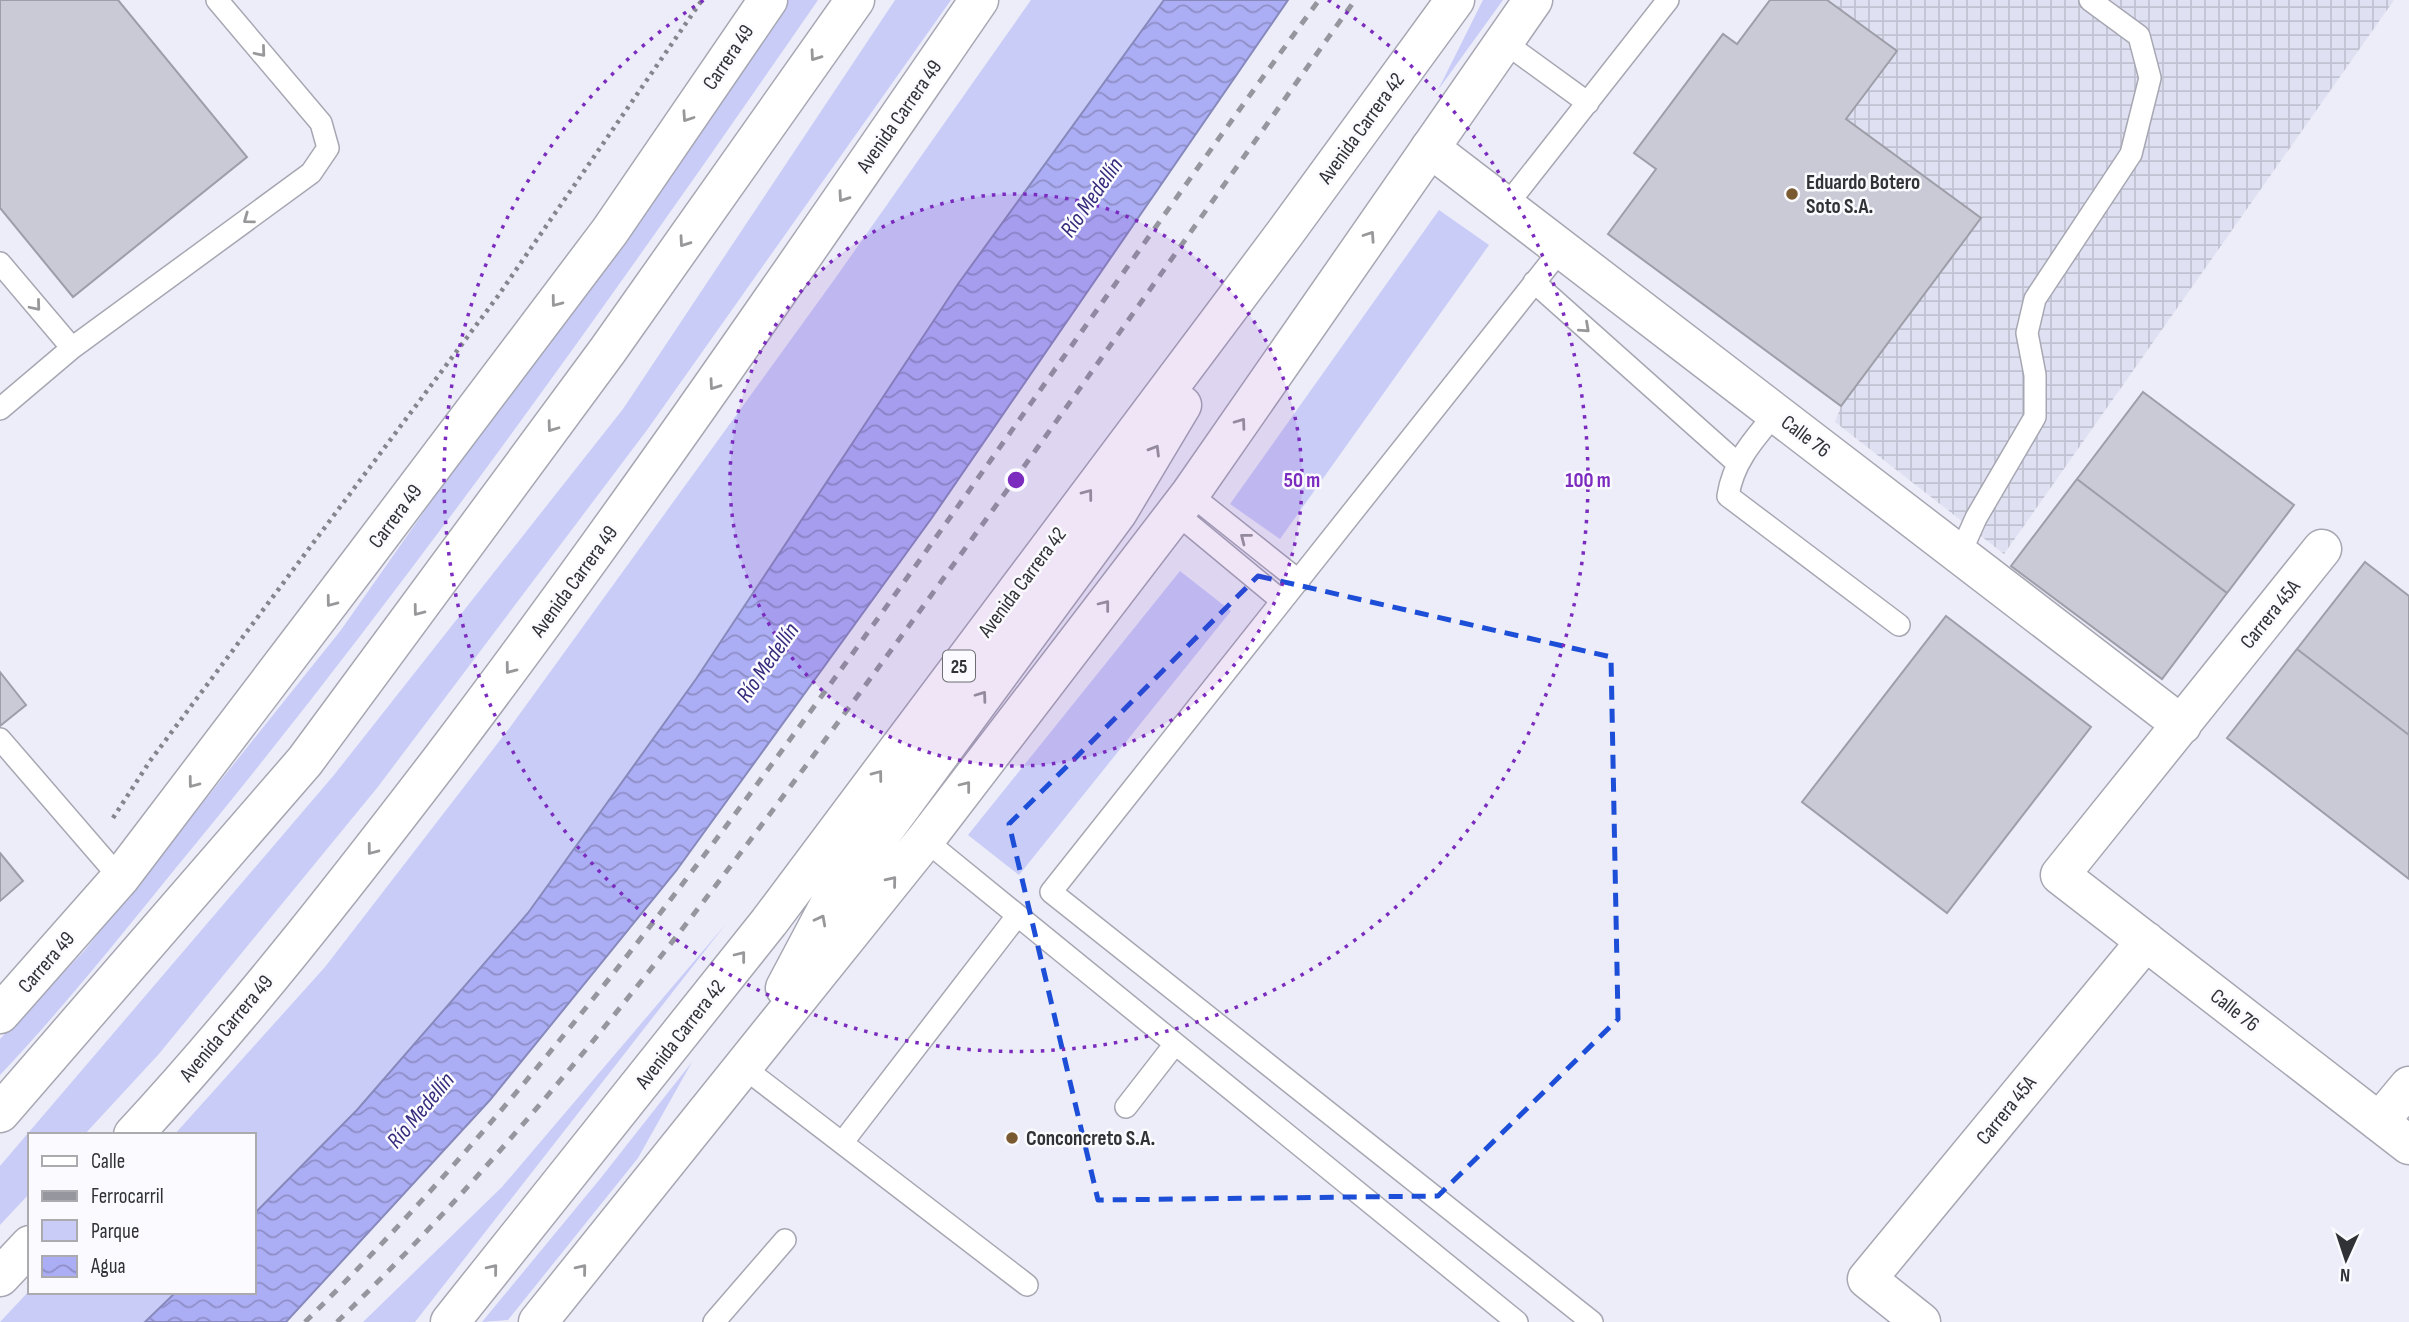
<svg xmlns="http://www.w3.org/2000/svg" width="2409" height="1322" font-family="'Sofia Sans Condensed',sans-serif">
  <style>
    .industrial { fill: url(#industrial-grid) }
    .green { fill: #c9ccf7 }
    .water { fill: url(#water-waves); stroke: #8789bc; stroke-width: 2 }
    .building { fill: #c9cad5; stroke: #9d9ea8; stroke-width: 2 }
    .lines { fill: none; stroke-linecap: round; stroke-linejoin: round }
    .service-casing { stroke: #a6a7b2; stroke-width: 24 }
    .minor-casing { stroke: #a6a7b2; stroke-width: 41 }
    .trunk-casing { stroke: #a6a7b2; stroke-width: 41 }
    .path { stroke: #85868d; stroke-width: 4.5; stroke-dasharray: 3.5 5; stroke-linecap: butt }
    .service { stroke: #fff; stroke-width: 21 }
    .minor { stroke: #fff; stroke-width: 38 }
    .trunk { stroke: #fff; stroke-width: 38 }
    .rail { stroke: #95969e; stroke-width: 5; stroke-dasharray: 9 9; stroke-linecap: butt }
    .oneway { stroke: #98989a }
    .marked { fill: none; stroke: #1d4ed8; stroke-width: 5; stroke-dasharray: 14 9; stroke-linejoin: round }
    .ring { fill: none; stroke: #7b2cbf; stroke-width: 3.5; stroke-dasharray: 3.5 7 }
    .poi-dot { fill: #7a5a30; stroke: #fafaff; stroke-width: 2.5 }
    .labels { text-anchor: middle; stroke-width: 5; stroke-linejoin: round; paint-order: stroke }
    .shield { fill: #fafaff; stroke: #6d6e72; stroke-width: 2 }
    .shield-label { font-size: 19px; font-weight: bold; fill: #313236 }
    .street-label { font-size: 21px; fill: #313236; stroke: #fafaff }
    .poi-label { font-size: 21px; font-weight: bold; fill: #313236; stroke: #fafaff; text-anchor: start }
    .water-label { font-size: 23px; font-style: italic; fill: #342b7c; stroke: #fafaff }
    .centre { fill: #7b2cbf; stroke: #fafaff; stroke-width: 3.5 }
    .ring-label { font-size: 21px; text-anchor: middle; font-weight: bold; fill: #7b2cbf; stroke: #fafaff; stroke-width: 5; stroke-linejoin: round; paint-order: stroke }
  </style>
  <defs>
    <pattern id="industrial-grid" width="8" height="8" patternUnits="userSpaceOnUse" patternTransform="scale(1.75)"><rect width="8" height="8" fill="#dfe1f3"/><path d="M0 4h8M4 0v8" fill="none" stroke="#c0c2d1"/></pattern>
    <pattern id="water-waves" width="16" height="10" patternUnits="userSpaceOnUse" patternTransform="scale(1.75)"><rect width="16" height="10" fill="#acaef5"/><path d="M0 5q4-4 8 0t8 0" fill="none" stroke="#8d8ec7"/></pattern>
  </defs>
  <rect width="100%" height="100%" fill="#ecedf8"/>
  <!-- industrial -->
  <path class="industrial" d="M1827 0H2394L2004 554 1835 422 1841 406 1846 119 1896 51Z"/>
  <!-- green -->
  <path class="green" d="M783 0H818C621 285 421 568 202 836 136 916 72 999 0 1075V1039L85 950 341 630Z
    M895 0H951L647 430 377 788 158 1055 84 1135H30V1193L0 1225V1166L334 775 623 409Z
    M1031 0H1164L958 284 696 679 528 913 357 1110 254 1214V1135H174L325 967 511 726 834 280Z
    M1483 0H1503L1438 90Z
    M1439 210 1489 245 1280 539 1230 504Z
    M1180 571 1231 611 1019 875 968 835Z
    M725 925 415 1322H363L502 1187Z
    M692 1062 638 1158 508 1320 482 1322 600 1179Z
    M30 1290V1292H176L145 1322H0Z"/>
  <!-- water -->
  <path class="water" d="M1164 0H1288L931 519 676 871 490 1100 286 1322H145L176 1292H254V1214L357 1110 528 913 696 679 958 284Z"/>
  <!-- building -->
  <path class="building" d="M0 0H118L247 157 73 297 0 208Z
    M1770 0H1827L1897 51 1846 119 1981 218 1841 406 1608 234 1656 169 1634 153 1723 34 1737 44Z
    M2143 392 2294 505 2227 593 2077 479Z
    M2077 479 2227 593 2162 679 2011 566Z
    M2365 562 2409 596V735L2297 649Z
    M1946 616 2091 727 1947 913 1802 802Z
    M2297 649 2409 735V879L2227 738Z
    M0 672 26 705 0 726Z
    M0 853 23 881 0 901Z"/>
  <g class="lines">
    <!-- service casing -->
    <g class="service-casing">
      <path id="service" d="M1504 42 1588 103
        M1506 206 1668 0
        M1562 248 1051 892 1592 1322
        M0 263 72 348
        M1534 282 1737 463
        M0 409 72 348 311 173 328 148 321 123 217 0
        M1776 413C1754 439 1733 462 1728 496L1899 625
        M1190 494 1299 581
        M1176 513 1282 601
        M1960 554 1976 518 2035 417V375L2027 333 2035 299 2131 154 2150 78 2139 36 2090 0
        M0 739 120 878
        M925 840 1517 1322
        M743 1067 1027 1285
        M1126 1107 1175 1044
        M842 1143 1017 916
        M714 1322 785 1240"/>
    </g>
    <!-- minor casing -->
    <g class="minor-casing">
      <path id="minor" d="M1430 148 2182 725
        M2322 549 2060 875 2409 1145
        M0 1014 120 878 361 561 610 231 768 0
        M2379 1122 2409 1086
        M1921 1322 1867 1279 2146 941"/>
    </g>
    <!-- trunk casing -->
    <g class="trunk-casing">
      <path id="trunk" d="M785 988 829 905 1118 512 1182 405
        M0 1113 305 761 608 350 855 0
        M133 1135C242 1017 342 889 440 761 628 513 803 256 979 0
        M0 1277 30 1245
        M450 1322 769 922 1285 233 1455 0
        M538 1322 925 840 1190 494 1533 0"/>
    </g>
    <!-- path -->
    <path class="path" d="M113 818 150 761 498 296 702 0"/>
    <!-- service -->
    <use href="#service" class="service"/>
    <!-- minor -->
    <use href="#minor" class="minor"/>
    <!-- trunk -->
    <use href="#trunk" class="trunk"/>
    <!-- rail -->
    <path class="rail" d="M305 1322C490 1140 649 933 802 723 977 484 1144 239 1319 0
      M337 1322C518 1147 673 945 822 744 1004 499 1178 249 1355 0"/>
  </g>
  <!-- one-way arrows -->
  <defs><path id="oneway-chevron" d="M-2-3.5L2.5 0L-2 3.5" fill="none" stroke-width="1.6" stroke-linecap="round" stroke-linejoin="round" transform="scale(1.75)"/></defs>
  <g class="oneway">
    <use href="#oneway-chevron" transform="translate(261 52) rotate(50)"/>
    <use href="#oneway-chevron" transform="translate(815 56) rotate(125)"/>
    <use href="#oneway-chevron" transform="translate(687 117) rotate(124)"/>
    <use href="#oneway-chevron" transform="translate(843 197) rotate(125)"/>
    <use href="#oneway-chevron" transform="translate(248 219) rotate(144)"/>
    <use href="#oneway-chevron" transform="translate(1370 236) rotate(-56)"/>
    <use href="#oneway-chevron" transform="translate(684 242) rotate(125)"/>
    <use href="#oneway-chevron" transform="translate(556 302) rotate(127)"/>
    <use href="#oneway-chevron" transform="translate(36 306) rotate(50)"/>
    <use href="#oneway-chevron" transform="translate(1585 328) rotate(42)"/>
    <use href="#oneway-chevron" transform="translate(714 385) rotate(125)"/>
    <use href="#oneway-chevron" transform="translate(1241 423) rotate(-54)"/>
    <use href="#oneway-chevron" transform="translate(552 427) rotate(126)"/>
    <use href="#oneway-chevron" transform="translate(1155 450) rotate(-59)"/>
    <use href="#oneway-chevron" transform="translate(1088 494) rotate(-53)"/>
    <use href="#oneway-chevron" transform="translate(1245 538) rotate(-142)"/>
    <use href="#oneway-chevron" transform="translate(331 602) rotate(127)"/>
    <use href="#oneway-chevron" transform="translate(1105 605) rotate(-52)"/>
    <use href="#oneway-chevron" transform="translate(418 611) rotate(127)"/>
    <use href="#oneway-chevron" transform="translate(510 669) rotate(127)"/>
    <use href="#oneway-chevron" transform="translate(982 696) rotate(-54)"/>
    <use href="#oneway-chevron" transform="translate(878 775) rotate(-53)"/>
    <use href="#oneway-chevron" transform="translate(193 783) rotate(127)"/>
    <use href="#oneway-chevron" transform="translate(966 786) rotate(-52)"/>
    <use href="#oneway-chevron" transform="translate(372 850) rotate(127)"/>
    <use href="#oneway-chevron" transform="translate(892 881) rotate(-51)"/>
    <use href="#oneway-chevron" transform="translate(821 920) rotate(-62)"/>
    <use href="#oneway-chevron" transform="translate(741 956) rotate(-52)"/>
    <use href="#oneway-chevron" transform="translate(493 1269) rotate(-51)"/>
    <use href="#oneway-chevron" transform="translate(582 1269) rotate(-51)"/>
  </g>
  <!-- marked area -->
  <path class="marked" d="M1258 576 1611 657 1618 1019 1438 1196 1098 1200 1009 824Z"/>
  <!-- distance rings -->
  <circle cx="1016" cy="480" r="286" fill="#7b2cbf" fill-opacity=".12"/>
  <g class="ring">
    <circle cx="1016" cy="480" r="286"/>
    <path d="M1328 0A572 572 0 1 1 704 0"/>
  </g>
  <!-- markers -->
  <g class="poi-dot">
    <circle cx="1792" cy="194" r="7"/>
    <circle cx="1012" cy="1138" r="7"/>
  </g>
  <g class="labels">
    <!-- shield labels -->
    <rect class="shield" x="943" y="650.5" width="32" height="31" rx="5"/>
    <g class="shield-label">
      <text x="959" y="673">25</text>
    </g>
    <!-- street labels -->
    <g class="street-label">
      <text transform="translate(728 57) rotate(-56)" y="7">Carrera 49</text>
      <text transform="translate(899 116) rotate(-55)" y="7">Avenida Carrera 49</text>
      <text transform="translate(1361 128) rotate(-54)" y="7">Avenida Carrera 42</text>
      <text transform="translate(1806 436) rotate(37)" y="7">Calle 76</text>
      <text transform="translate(395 516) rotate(-53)" y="7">Carrera 49</text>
      <text transform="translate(574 581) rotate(-54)" y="7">Avenida Carrera 49</text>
      <text transform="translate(1022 582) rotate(-53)" y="7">Avenida Carrera 42</text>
      <text transform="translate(2270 614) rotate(-51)" y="7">Carrera 45A</text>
      <text transform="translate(46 962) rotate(-49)" y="7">Carrera 49</text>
      <text transform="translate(2235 1010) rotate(38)" y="7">Calle 76</text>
      <text transform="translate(226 1028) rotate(-50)" y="7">Avenida Carrera 49</text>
      <text transform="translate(680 1034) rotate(-52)" y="7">Avenida Carrera 42</text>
      <text transform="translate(2006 1110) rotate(-51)" y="7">Carrera 45A</text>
    </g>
    <!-- poi labels -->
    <g class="poi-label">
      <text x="1806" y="189">Eduardo Botero<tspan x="1806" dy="24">Soto S.A.</tspan></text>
      <text x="1026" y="1145">Conconcreto S.A.</text>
    </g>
    <!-- water labels -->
    <g class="water-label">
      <text transform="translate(1091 197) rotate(-55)" y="8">Río Medellín</text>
      <text transform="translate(767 662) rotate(-55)" y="8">Río Medellín</text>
      <text transform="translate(420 1110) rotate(-50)" y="8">Río Medellín</text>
    </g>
  </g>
  <circle cx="1016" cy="480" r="10" class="centre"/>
  <g class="ring-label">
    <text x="1302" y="487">50 m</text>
    <text x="1588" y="487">100 m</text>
  </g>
  <!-- legend -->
  <rect x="28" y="1133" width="228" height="161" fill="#fafaff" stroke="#aaaaaf" stroke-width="2"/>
  <rect x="42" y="1156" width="35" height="10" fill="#ffffff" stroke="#aaaaaf" stroke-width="2"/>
  <text x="91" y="1168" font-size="21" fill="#313236">Calle</text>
  <rect x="42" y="1191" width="35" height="10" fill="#95969e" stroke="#aaaaaf" stroke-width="2"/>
  <text x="91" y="1203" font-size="21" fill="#313236">Ferrocarril</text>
  <rect x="42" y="1220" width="35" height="21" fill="#c9ccf7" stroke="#aaaaaf" stroke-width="2"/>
  <text x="91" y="1238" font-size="21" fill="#313236">Parque</text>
  <rect x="42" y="1256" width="35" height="21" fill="url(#water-waves)" stroke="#aaaaaf" stroke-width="2"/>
  <text x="91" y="1273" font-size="21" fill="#313236">Agua</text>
  <!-- north arrow -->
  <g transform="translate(2346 1259) rotate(183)" stroke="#fafaff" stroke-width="5" paint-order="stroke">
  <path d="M0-5L12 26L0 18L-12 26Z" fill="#313236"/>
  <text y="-10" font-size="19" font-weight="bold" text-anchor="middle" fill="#313236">N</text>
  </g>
</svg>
